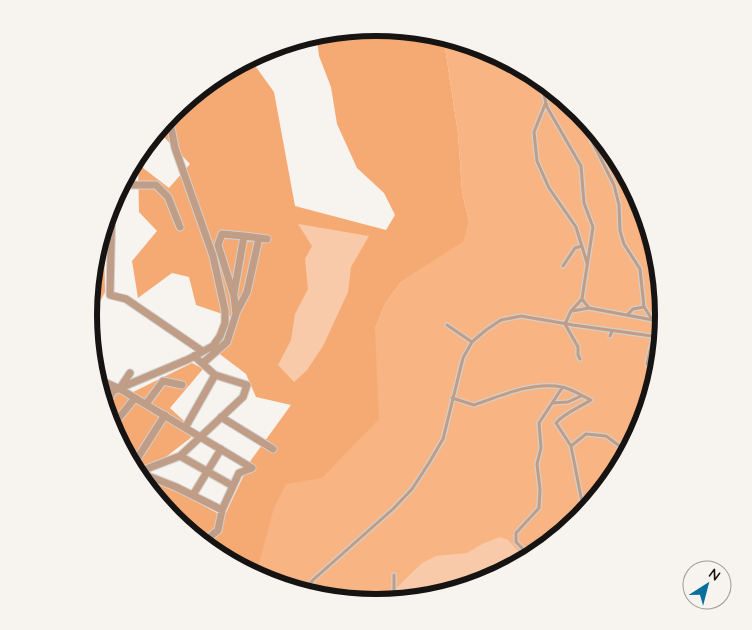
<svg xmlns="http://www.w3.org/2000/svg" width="752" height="630" font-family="Quicksand,sans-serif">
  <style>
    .green { fill: #f8b483 }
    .forest { fill: #f6aa73 }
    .water { fill: #f8caa9 }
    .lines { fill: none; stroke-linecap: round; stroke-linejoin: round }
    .service-casing { stroke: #d3cfcc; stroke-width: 5.5 }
    .minor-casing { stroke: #d3cfcc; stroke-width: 9 }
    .service { stroke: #bf9d86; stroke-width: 3 }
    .minor { stroke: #bf9d86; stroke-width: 7 }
    .rim { fill: none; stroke: #161413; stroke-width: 6 }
  </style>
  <rect width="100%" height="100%" fill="#f7f3ef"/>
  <!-- green -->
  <path class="green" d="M448 42 486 49 579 112 642 205 663 315 642 425 579 518 486 581 376 602 266 581 243 565 291 404 375 329 385 304 401 282 464 240 469 222 462 191 458 133 445 47Z"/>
  <!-- forest -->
  <path class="forest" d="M376 28 448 42 445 47 458 133 462 191 469 222 464 241 401 282 385 304 375 329 379 419 322 478 286 484 274 508 256 574 173 518 110 425 101 380 127 395 192 363 203 369 170 408 197 433 145 473 224 517 251 460 291 405 256 397 246 374 217 352 237 319 196 305 189 277 172 273 138 298 132 261 157 231 139 212 138 164 169 188 190 164 159 132 160 130 173 112 251 60 274 92 295 206 386 230 395 215 384 193 357 168 337 124 331 87 319 56 317 39Z
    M104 237 105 292 90 321 89 315Z
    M334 590 383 601 376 602 327 593Z"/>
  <!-- water -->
  <path class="water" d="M298 224 369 236 351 267 348 292 323 346 307 370 294 382 278 365 291 340 295 314 308 289 305 259 312 246Z
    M500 537 508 540 523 556 486 581 386 600 389 595 422 563 436 556 467 553 482 544Z"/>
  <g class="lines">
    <!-- service casing -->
    <g class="service-casing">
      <path id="service" d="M542 87 547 107 581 166 584 203 593 227 582 299 571 311 565 324 578 347V355L580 359
        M546 102 534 132 537 161 549 188 576 227 587 263
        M569 105 584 125 614 185 619 205 620 231 624 244 640 269 644 307 656 325 647 364
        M563 266 575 248 582 246
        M582 299 589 308 653 320
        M572 311 589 308
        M627 315 633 309 644 307
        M447 325 472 342
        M655 328 660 330
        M610 336 612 331
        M452 398 474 405C500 396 533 381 562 387 572 389 582 396 591 400 580 407 564 413 556 423L571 446 582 502V514
        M552 403 568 402 581 396
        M571 446 586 434 606 436 625 450
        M527 553 516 542V533L539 508 540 489 537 464 541 448 539 423 562 388
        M306 588 314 579 393 509 412 489 429 463 443 439 463 358 472 342 486 330 501 320 521 316 573 325 652 336 659 339
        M394 599V575"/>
    </g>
    <!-- minor casing -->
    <g class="minor-casing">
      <path id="minor" d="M121 189 128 185H156L168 197 180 227
        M112 202 110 295 126 299 202 351
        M234 293 244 236 267 239
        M236 313 247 292 259 238
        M203 363 227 342 236 314 234 296 218 245 222 234 244 236
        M102 381 120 389 252 468 239 473 222 510 176 487 148 476 142 472
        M120 388 130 373
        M146 404 163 381 182 385
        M106 405 113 391 189 359 213 346 220 336 225 323V311L213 256 175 148 169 117
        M221 417 273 449
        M185 428 215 375
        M113 429 114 424 135 398
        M180 456 233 486
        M135 462 165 415
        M141 471 180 456 243 397 247 385 215 375 194 356
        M193 495 221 449
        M210 543 211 536 218 530 222 510"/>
    </g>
    <!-- service -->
    <use href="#service" class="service"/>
    <!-- minor -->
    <use href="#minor" class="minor"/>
  </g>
  <!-- crop -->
  <path d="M0 0H752V630H0ZM97 315a279 279 0 1 1 558 0a279 279 0 1 1-558 0Z" fill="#f7f3ef" fill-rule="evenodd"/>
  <path class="rim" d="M97 315a279 279 0 1 1 558 0a279 279 0 1 1-558 0Z"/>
  <!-- north arrow -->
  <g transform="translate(707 585) rotate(36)"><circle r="24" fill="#f7f3ef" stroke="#9d9a97"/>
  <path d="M0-4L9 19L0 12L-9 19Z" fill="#096f9c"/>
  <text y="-8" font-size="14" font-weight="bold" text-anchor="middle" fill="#161413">N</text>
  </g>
</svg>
